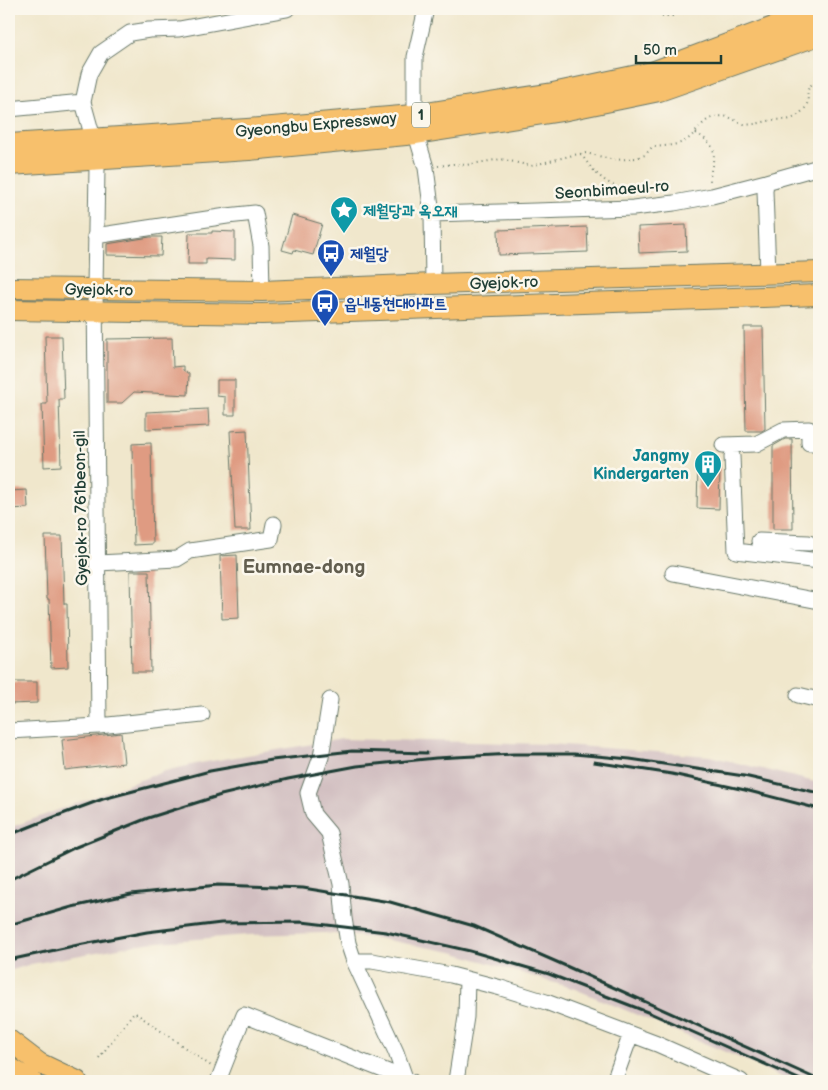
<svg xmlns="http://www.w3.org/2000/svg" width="828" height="1090" font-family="'Balsamiq Sans','Poor Story',sans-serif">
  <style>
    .industrial { fill: #d2bfc1 }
    .building { fill: #df9b82 }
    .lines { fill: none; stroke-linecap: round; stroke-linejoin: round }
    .minor-casing { stroke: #687869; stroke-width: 17 }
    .major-casing { stroke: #687869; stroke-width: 22 }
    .highway-casing { stroke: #687869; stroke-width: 24 }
    .path { stroke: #687869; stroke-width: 2; stroke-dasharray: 1 4; stroke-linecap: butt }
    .minor { stroke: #fff; stroke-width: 15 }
    .major { stroke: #f7c06c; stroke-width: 20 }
    .highway { stroke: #f7c06c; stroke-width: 22 }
    .rail { stroke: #1f3d34; stroke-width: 3 }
    .labels { text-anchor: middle; stroke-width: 5; stroke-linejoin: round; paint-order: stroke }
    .shield { fill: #fbf7ec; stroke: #61756b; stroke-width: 1 }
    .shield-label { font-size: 15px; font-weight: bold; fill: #1f3d34 }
    .street-label { font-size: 16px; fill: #1f3d34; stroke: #fbf7ec }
    .culture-label { font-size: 16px; font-weight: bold; fill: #0d838f; stroke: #fbf7ec; text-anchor: start }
    .transit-label { font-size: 16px; font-weight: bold; fill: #164399; stroke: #fbf7ec; text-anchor: start }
    .quarter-label { font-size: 19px; font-weight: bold; fill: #625e4f; stroke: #fbf7ec }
  </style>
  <rect width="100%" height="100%" fill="#fbf7ec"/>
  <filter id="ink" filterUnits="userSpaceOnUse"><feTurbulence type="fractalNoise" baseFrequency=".02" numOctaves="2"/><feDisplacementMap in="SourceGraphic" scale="10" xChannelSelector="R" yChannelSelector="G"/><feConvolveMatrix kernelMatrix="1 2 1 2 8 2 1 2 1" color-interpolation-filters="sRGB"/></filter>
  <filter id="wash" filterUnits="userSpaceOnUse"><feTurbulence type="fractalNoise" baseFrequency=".0096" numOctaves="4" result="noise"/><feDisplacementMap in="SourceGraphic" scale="20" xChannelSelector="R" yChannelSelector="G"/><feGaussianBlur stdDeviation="1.12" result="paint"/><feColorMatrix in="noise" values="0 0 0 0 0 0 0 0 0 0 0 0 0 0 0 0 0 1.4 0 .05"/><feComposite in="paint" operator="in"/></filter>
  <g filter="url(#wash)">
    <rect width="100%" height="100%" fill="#f0e7cc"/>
    <!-- industrial -->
    <path class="industrial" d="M342 739 551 744 709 756 819 783V1081H790L747 1061 575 989 452 952 376 938 324 933 248 935 146 943 31 964 9 971V828L165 771 200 763Z"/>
    <g id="blocks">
      <!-- building -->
      <path class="building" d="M292 215 322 224 313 255 294 250 293 253 282 250Z
        M686 225 687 251 639 253 638 227Z
        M587 227 588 252 499 255 498 230Z
        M212 231 235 232V260L206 259V264H188L189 233H212Z
        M150 237H162L161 256 107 255V244Z
        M744 327H763L765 429 762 431H746Z
        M45 336H62L64 399H59L61 466 44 467 42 404H47Z
        M172 338 173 367 183 366V370L189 374 188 395 134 392 122 403H107V339Z
        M217 380H235V415H225V397L217 396Z
        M208 409 209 426 146 429V412Z
        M247 430 251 530H235L230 431Z
        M785 439H792L793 529H773V446Z
        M151 443 153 544 134 545 132 444Z
        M698 466 720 467 719 509 697 508Z
        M27 490 28 508 9 509V491Z
        M45 536H62L64 604H67L68 667 51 668 49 599H47Z
        M237 555 239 618 222 619 220 556Z
        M130 571H149L151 672H132Z
        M9 682H37V703L9 704Z
        M121 733 124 763 65 770 62 740Z"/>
    </g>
  </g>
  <g filter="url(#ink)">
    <use href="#blocks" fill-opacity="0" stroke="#687869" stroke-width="1"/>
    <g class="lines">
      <!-- minor casing -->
      <g class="minor-casing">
        <path id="minor" d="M83 102 89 74 101 53 130 33 149 30 179 29 287 9
          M9 109 83 102 93 138
          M415 109V57L426 9
          M418 141 426 168 432 214 433 284
          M97 168 95 289 99 726
          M766 182 765 191 768 273
          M432 214 633 208 674 203 712 196 766 182 819 167
          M95 236 227 216 255 213 261 246 262 291
          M723 445 756 444 783 430 809 429V443H819
          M732 456 736 551 819 561
          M759 541 809 543
          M98 563 177 559 190 551 271 539 274 524
          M673 573 819 601
          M798 695 819 700
          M330 700 321 757 308 793 313 814 329 833 341 884 344 918 348 943 354 961 396 1052 405 1078
          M9 731 99 726 202 715
          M354 961H372L451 975 501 988 546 1002 657 1044 741 1081
          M218 1081 244 1015 411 1081
          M456 1081 466 1017 467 979
          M614 1081 631 1034"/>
      </g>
      <!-- major casing -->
      <g class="major-casing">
        <path id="major" d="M9 288 262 291 433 284 819 272
          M9 310 262 314 819 295
          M9 1040 39 1063 77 1081
          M9 1067 32 1081"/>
      </g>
      <!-- highway casing -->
      <g class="highway-casing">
        <path id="highway" d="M9 145 247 130 413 116 553 94 652 73 819 11
          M9 164 249 149 416 133 562 110 659 90 819 34"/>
      </g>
      <!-- path -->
      <path class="path" d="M657 9 659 16H672L686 9
        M696 133C726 151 709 158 710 184
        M581 154C594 173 604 183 626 191L627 194
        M438 166 453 164 466 165 501 159 531 166 573 155 586 153 615 160 627 159 636 158 645 155 652 147C663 146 675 146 685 141 697 134 701 120 715 117 729 114 732 120 744 124 754 126 764 121 774 120 781 119 787 121 793 118 797 116 802 112 805 108 813 96 799 90 819 80
        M99 1058 134 1012 211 1066"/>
      <!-- minor -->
      <use href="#minor" class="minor"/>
      <!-- major -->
      <use href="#major" class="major"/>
      <!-- highway -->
      <use href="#highway" class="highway"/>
      <!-- rail -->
      <path class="rail" d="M594 762 672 774 745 790 819 809
        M9 835 57 816 103 799 210 771 272 760 352 751 427 753
        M9 880 76 847 148 818 221 795 288 779 357 766 436 758 514 754H574L630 759 744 776 819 793
        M9 925 72 907 131 894 218 885 303 888 390 902 474 926 566 966 819 1080
        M9 960 78 945 147 932 221 923 302 922 386 932 470 951 549 974 650 1013 803 1081"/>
    </g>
  </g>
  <!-- icons -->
  <defs>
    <g id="sight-pin" transform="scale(1.4375)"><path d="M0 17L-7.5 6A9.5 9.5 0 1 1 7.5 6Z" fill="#0f9aa8" stroke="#fbf7ec"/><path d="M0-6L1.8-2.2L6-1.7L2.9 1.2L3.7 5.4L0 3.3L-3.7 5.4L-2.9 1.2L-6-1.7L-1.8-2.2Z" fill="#fff"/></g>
    <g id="bus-pin" transform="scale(1.4375)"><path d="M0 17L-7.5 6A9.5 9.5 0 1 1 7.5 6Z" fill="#1a4fb4" stroke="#fbf7ec"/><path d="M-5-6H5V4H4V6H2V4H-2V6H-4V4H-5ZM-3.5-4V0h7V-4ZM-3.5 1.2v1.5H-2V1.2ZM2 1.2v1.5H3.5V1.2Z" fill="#fff"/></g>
    <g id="building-pin" transform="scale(1.4375)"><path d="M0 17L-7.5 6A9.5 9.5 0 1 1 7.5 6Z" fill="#0f9aa8" stroke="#fbf7ec"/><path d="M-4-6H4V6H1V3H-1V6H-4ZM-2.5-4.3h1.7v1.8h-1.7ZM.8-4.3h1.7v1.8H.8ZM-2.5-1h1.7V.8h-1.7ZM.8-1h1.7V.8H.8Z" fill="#fff"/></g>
  </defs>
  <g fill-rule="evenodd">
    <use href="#sight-pin" x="344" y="210"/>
    <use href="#bus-pin" x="331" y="253"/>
    <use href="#bus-pin" x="325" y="303"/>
    <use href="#building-pin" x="708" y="464"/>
  </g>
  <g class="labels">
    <!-- shield labels -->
    <rect class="shield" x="412" y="102.5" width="18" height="25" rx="4"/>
    <g class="shield-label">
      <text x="421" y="120">1</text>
    </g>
    <!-- street labels -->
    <g class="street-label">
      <text transform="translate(316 124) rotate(-5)" y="6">Gyeongbu Expressway</text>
      <text transform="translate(612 189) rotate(-4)" y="6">Seonbimaeul-ro</text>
      <text transform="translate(504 282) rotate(-2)" y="6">Gyejok-ro</text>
      <text transform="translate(99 289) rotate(1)" y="6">Gyejok-ro</text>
      <text transform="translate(80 508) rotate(-91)" y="6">Gyejok-ro 761beon-gil</text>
    </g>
    <!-- culture labels -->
    <g class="culture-label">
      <text x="363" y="216">제월당과 옥오재</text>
      <text x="689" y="461" text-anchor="end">Jangmy<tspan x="689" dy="18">Kindergarten</tspan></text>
    </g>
    <!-- transit labels -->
    <g class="transit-label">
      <text x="350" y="259">제월당</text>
      <text x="344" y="309">읍내동현대아파트</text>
    </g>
    <!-- quarter labels -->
    <g class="quarter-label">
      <text x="304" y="573">Eumnae-dong</text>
    </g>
  </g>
  <!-- margin -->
  <rect width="828" height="1090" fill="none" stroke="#fbf7ec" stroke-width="30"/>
  <!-- scale -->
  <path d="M636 55v8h85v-8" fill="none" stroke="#1f3d34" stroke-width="2.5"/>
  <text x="643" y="55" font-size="15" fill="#1f3d34" stroke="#fbf7ec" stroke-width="4" paint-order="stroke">50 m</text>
</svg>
